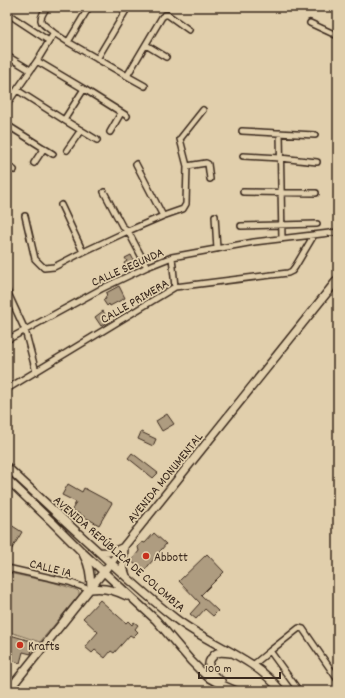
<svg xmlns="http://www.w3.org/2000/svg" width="345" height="698" font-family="Dekko,sans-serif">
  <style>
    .green { fill: #c3b192; stroke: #7f6e58 }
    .building { fill: #ae9c80; stroke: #3b2a1e }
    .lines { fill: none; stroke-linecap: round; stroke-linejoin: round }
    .minor-casing { stroke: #3b2a1e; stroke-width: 8 }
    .major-casing { stroke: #3b2a1e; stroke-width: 10 }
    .minor { stroke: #e1cfac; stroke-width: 5 }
    .major { stroke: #e1cfac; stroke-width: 7 }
    .poi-dot { fill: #c8321e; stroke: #e1cfac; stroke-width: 1.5 }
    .labels { text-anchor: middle; stroke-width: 3.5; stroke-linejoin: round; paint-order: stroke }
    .street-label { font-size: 13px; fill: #3b2a1e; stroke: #e1cfac }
    .poi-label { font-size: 13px; fill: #3b2a1e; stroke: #e1cfac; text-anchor: start }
  </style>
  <rect width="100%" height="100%" fill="#e1cfac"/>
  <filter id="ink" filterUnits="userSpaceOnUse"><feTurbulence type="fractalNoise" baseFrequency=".025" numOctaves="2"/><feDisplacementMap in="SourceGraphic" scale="8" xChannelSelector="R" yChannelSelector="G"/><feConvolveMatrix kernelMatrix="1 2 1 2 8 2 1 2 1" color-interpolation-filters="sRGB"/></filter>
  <g filter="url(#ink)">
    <!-- green -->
    <path class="green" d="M8 573 52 582 77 590 79 592V595L40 642 7 631V577Z"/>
    <!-- building -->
    <path class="building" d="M131 255 136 265 127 269 124 263 127 261 125 258Z
      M119 286 125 298 110 306 109 304 107 306 103 300 106 299 105 297 107 296 106 293Z
      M103 311 109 321 101 326 95 317Z
      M167 414 174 424 162 431 156 421Z
      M141 432 156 439 153 446 138 439Z
      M132 453 158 473 153 478 128 458Z
      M68 484 82 492 84 488 112 503 99 525 72 510 76 502 62 495Z
      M11 525 22 532 7 557V531Z
      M154 533 166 544 144 571 131 561 139 551 138 547 142 542 145 543Z
      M207 554 224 572 201 595 218 611 213 616 205 609 196 619 190 614 200 603 179 581Z
      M100 600 126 623 128 621 132 625 134 622 138 625 135 629 138 632 133 637 130 635 114 653 111 651 105 658 95 650 92 653 85 647 98 632 83 618Z
      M7 634 34 642 31 654 23 652 20 663 7 659Z"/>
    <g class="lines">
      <!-- minor casing -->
      <g class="minor-casing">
        <path id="minor" d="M89 7 68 42 127 76 145 86
          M8 14 49 41
          M310 23 338 36
          M54 33 68 42
          M146 45 166 57
          M7 56 30 70
          M97 59 128 7
          M37 61 84 89 127 116
          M127 76 162 17 165 15H168L189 30
          M17 90 64 120 97 140
          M7 104 37 61 54 33C41 22 36 23 47 7
          M64 120 84 89
          M7 125 53 154
          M242 131 315 135
          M110 132 121 113
          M280 133 282 239
          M67 150 81 130
          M243 156 280 158 317 162
          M34 163 44 148
          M136 164 163 216
          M7 166 14 170
          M187 166 206 163 208 164 210 179
          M104 192 122 226 128 231 147 267
          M243 192 316 193
          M61 205 83 252
          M25 216 35 259 44 268 54 267 83 252 128 231 163 216 183 209 186 204 187 166 180 139 203 110
          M215 216 217 249
          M241 226 317 224
          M172 257 175 287
          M7 291 25 330 36 372
          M7 340 101 289 147 267 172 257 254 242 338 232
          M7 389 175 287 288 273 292 271 295 267 314 235
          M7 568 69 582 90 590
          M253 665 270 651
          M299 691 270 651 299 628 303 629 338 680"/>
      </g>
      <!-- major casing -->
      <g class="major-casing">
        <path id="major" d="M7 467C38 496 69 525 101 554 125 576 150 599 176 619 211 646 253 656 281 691
          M7 479 52 522 81 551 156 620 191 661 200 670 209 678 220 684 236 691
          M124 547 123 567 126 576
          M99 552C108 553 114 552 122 548
          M84 556C90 566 91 577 91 589 103 587 115 590 127 596
          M221 681C216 678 209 672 209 666 208 661 213 655 217 653 221 651 226 653 230 653
          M8 691 338 279"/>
      </g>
      <!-- minor -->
      <use href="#minor" class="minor"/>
      <!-- major -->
      <use href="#major" class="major"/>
    </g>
  </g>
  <!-- markers -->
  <g class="poi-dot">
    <circle cx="146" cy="556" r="4"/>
    <circle cx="20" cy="645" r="4"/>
  </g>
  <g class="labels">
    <!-- street labels -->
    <g class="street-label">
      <text transform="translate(127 266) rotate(-24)" y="5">CALLE SEGUNDA</text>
      <text transform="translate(134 300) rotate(-30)" y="5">CALLE PRIMERA</text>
      <text transform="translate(164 477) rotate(-51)" y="5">AVENIDA MONUMENTAL</text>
      <text transform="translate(120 553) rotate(41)" y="5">AVENIDA REPÚBLICA DE COLOMBIA</text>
      <text transform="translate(51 567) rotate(14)" y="5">CALLE 1A</text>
    </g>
    <!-- poi labels -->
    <g class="poi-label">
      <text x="154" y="561">Abbott</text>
      <text x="28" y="650">Krafts</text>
    </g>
  </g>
  <!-- margin -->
  <rect width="345" height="698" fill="none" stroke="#e1cfac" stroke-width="24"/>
  <rect x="12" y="12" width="321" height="674" fill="none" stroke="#3b2a1e" stroke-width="1.5" filter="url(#ink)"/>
  <!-- scale -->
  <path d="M199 672v6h81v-6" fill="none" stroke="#3b2a1e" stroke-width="2"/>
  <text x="205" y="672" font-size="12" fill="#3b2a1e" stroke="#e1cfac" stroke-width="3" paint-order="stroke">100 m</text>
</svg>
